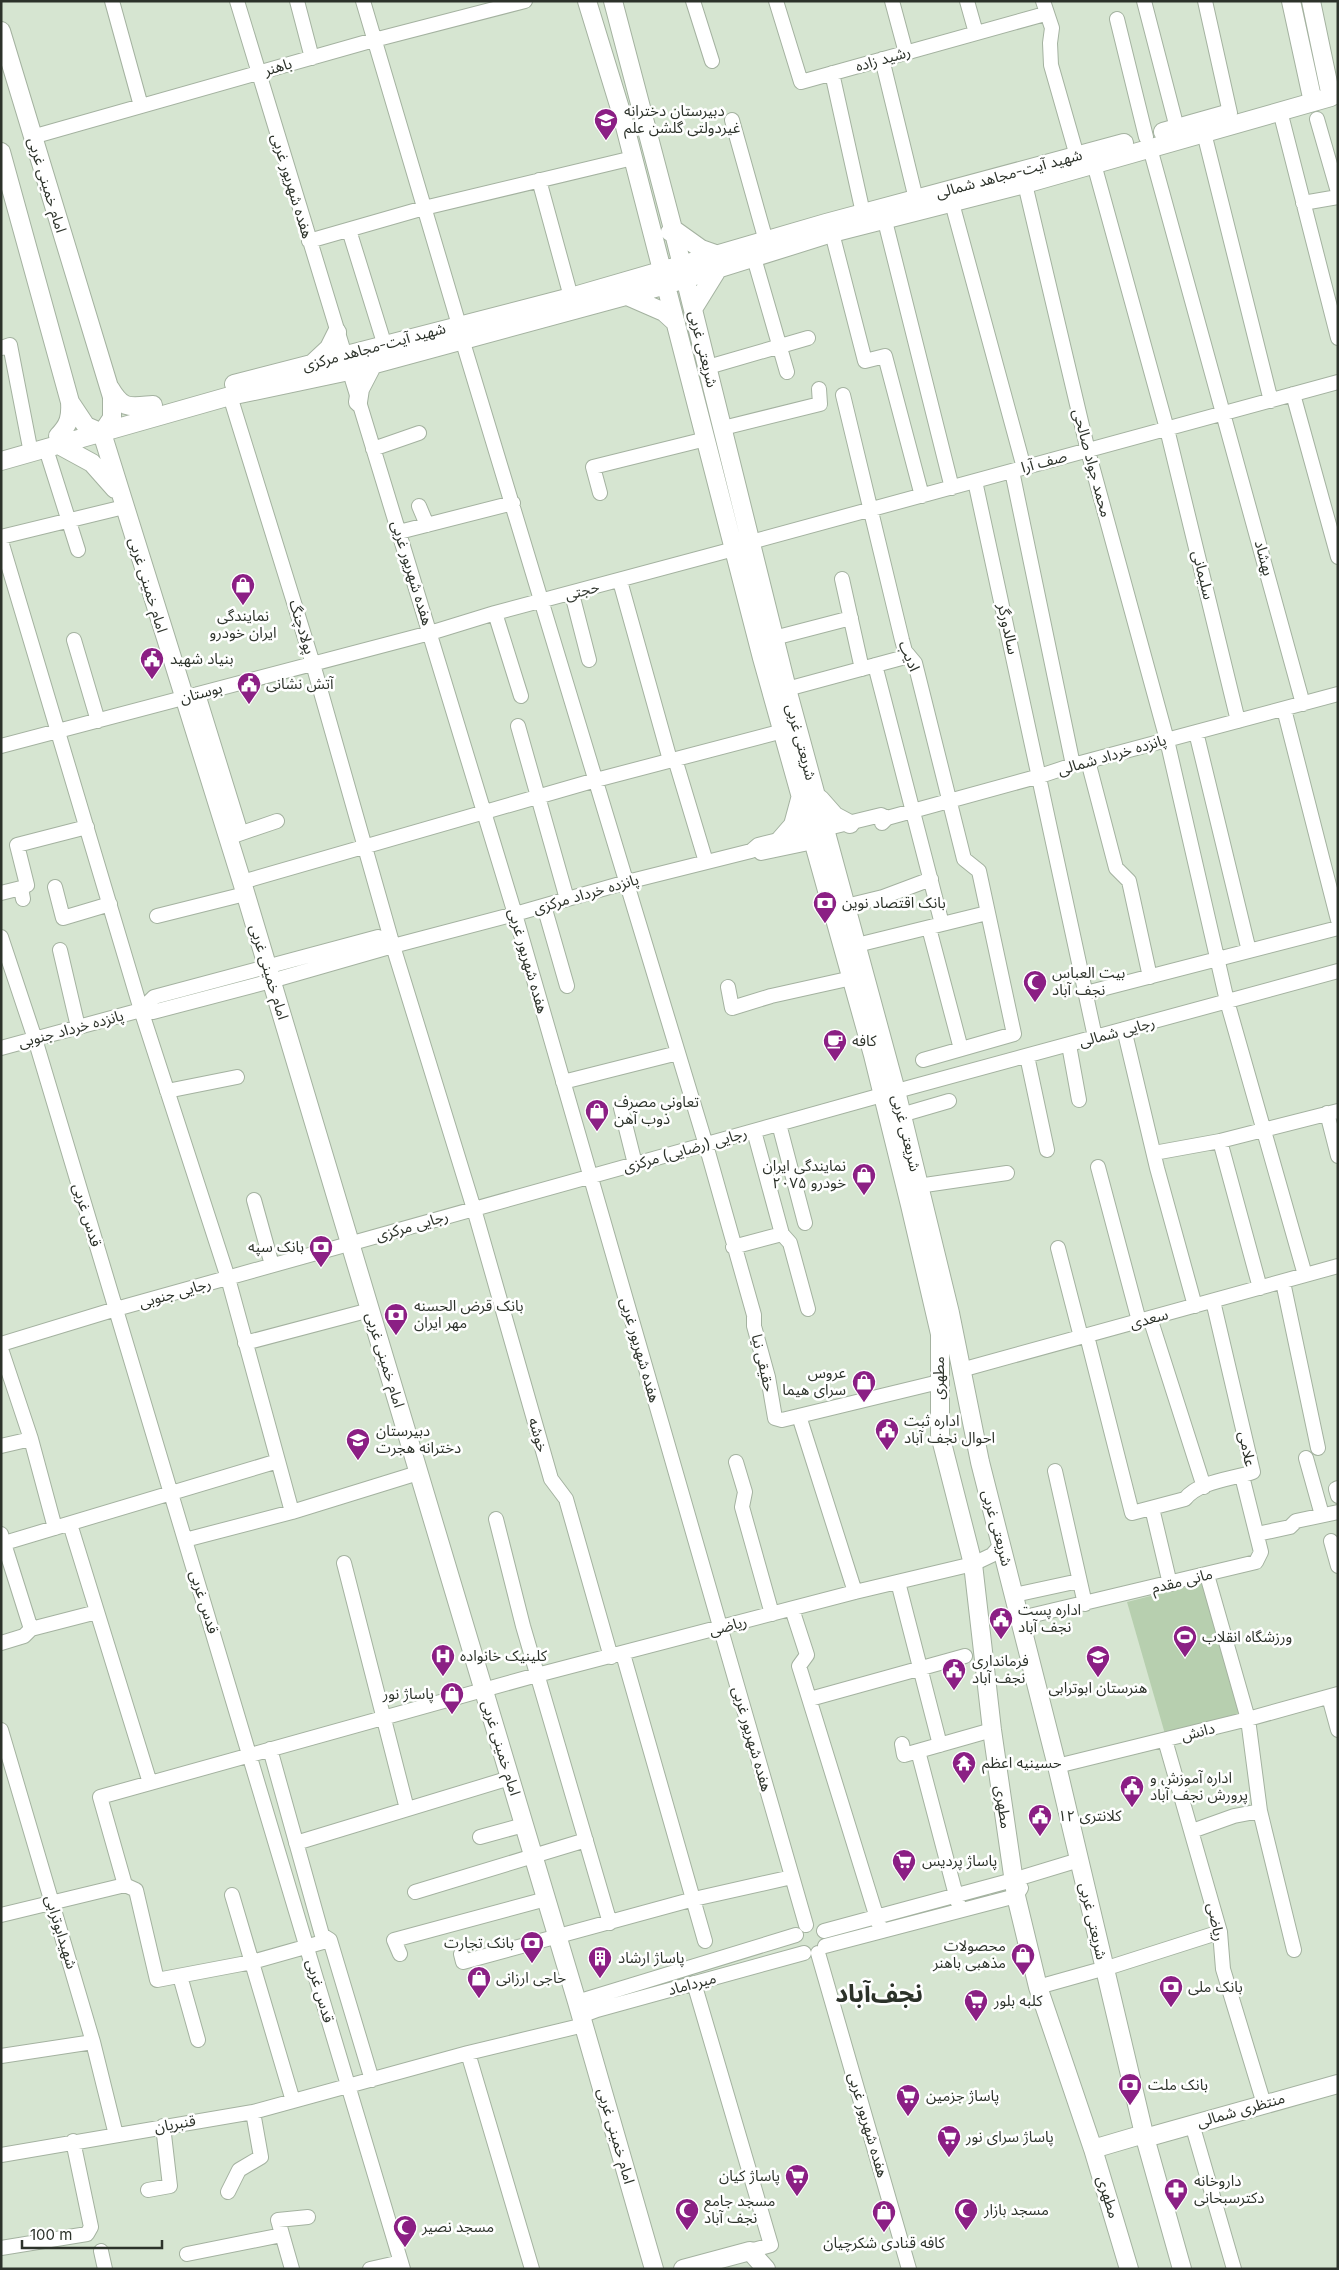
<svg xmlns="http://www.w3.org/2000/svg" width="1339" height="2270" font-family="Inter,'Noto Sans Arabic',sans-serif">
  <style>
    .green { fill: #b7cfaf }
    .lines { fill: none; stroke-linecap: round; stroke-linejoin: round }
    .minor-casing { stroke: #a4b2a0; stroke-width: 16 }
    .major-casing { stroke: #a4b2a0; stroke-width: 20 }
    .minor { stroke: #fff; stroke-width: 14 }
    .major { stroke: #fff; stroke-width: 18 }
    .labels { text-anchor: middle; stroke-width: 5; stroke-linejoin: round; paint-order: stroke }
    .street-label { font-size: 15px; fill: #2c322a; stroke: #fff }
    .poi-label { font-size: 15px; fill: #2c322a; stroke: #fff; text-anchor: start }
    .town-label { font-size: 25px; font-weight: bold; fill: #2c322a; stroke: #fff }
  </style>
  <rect width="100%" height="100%" fill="#d6e5d1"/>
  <!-- green -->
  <path class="green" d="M1205 1582 1243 1714 1165 1734 1127 1602Z"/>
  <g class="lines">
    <!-- minor casing -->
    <g class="minor-casing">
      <path id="minor" d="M112 1 141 106
        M237 1 515 914 806 1925
        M297 1 312 58
        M363 1 459 325
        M693 1 712 61
        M776 1 801 82 1045 14
        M892 1 906 53
        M967 1 976 33
        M1043 1 1052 28 1050 43 1051 65 1077 156
        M1144 1 1177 128
        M1205 1 1230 113
        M1117 19 1146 137
        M882 59 916 199
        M832 73 863 213
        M1280 111 1338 338
        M1317 119 1338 192
        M732 120 766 241
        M1204 133 1271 401
        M32 137 374 40 525 1
        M1150 148 1303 704
        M1094 164 1167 429 1238 721
        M539 180 571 297
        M1025 184 1088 451 1167 740 1227 1001 1305 1275
        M952 203 1024 468
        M1303 203 1338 197
        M885 221 952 488
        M349 230 385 346
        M832 233 865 361 885 356 922 496
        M309 241 424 208 633 158
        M754 258 787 372
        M462 339 706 1145 754 1315V1326L768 1377 775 1418 782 1420 939 1382
        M1 348 10 345 31 453
        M708 367 808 338
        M1293 394 1338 557
        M843 395 902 640 905 651 915 663 964 859 979 871 1014 1034 923 1060
        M230 396 313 664 393 946 474 1209 551 1479 566 1499 611 1657
        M723 428 820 404 819 389
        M46 449 78 550
        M373 449 419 433
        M1012 471 1073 765
        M975 481 1095 1037
        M600 493 593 467 706 439
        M419 506 427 525
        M399 532 513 503
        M1 537 124 507
        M1 541 141 1010 228 1278 292 1512
        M751 542 1338 382
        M842 579 862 669
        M620 581 670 760
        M572 594 589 660
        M495 613 521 696
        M774 638 851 618
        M74 640 98 721
        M875 665 942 924
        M787 689 909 656
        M198 694 241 833
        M1284 709 1338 920
        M518 726 567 899
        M1196 732 1249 951
        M1 746 430 633 495 613 734 549
        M675 759 706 862
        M1088 761 1116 868 1129 881 1150 977
        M882 823 887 818 1040 776 1073 765 1338 694
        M233 836 277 821
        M761 853 823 840
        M242 882 596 780 783 731
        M55 887 63 918 110 904
        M1 893 21 888
        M23 899 21 888 27 885 17 845 87 827
        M544 906 567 986
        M846 906 883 897 931 879
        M157 916 245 894
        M929 928 961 1049
        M1 937 35 1039 403 2269
        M857 945 987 913
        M60 950 78 1027
        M728 987 732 1008 771 996 852 978
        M1086 993 1338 928
        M141 1010 154 997 378 937 393 946
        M1124 1029 1157 1168 1195 1306
        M1069 1045 1079 1100
        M1 1048 141 1010 153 1012 271 981 393 946 515 914 627 882 751 851 758 845 881 815 887 818
        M1027 1056 1047 1150
        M563 1082 678 1053
        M167 1091 237 1077
        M621 1108 635 1164
        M1327 1113 1338 1156
        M901 1115 949 1101
        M779 1124 805 1223
        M754 1131 782 1234 790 1243 808 1309
        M1220 1141 1260 1288
        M1154 1153 1220 1141 1338 1111
        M1098 1167 1139 1321
        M918 1186 1007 1173
        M254 1200 272 1265
        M733 1247 782 1234
        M1058 1248 1081 1337
        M1283 1282 1318 1448
        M1150 1318 1204 1487
        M1087 1336 1132 1513 1185 1499C1199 1481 1233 1479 1253 1472L1213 1301
        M245 1343 370 1310
        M1 1344 116 1309 882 1095 1338 971
        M1 1349 31 1439 55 1528
        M961 1370 1338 1266
        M799 1416 855 1592
        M1 1446 31 1439
        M1306 1458 1322 1515
        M736 1462 745 1492 742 1507 772 1614
        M1055 1471 1085 1604
        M1338 1488 1336 1489 1338 1496
        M1152 1508 1170 1584
        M496 1519 523 1626 610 1923
        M70 1524 150 1783
        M1 1534 31 1629
        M1257 1534 1290 1527 1296 1521 1338 1512
        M185 1540 292 1512 418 1473
        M1331 1541 1338 1566
        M1 1544 278 1461
        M344 1563 407 1809
        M1207 1575 1248 1719 1260 1811 1294 1950
        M898 1582 940 1745
        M1014 1595 1079 1581
        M792 1609 807 1655 799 1666 881 1931
        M1021 1618 1256 1562 1261 1552 1242 1476
        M1 1643 24 1636 31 1629 97 1612
        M623 1654 705 1941
        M1329 1697 1338 1730
        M810 1699 965 1656
        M1 1730 93 2042 116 2135
        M1165 1740 1220 1932 1223 1969 1264 2104
        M902 1744 904 1755 992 1730
        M270 1749 322 1935 330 1940 372 2080
        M918 1751 958 1903
        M1057 1766 1248 1719 1338 1694
        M1192 1831 1234 1816 1260 1811
        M480 1837 524 1825
        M296 1843 510 1778
        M125 1885 100 1797 537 1675 855 1592 973 1564 992 1555 999 1547 1000 1539
        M125 1885 136 1890 157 1980 252 1962 330 1940
        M415 1892 586 1840
        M232 1895 293 2101
        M1 1915 125 1885
        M824 1931 1013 1880 1079 1860
        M825 1946 1016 1896 1021 1888
        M818 1953 909 2269
        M400 1954 394 1940 546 1899
        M461 1954 463 1962 694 1899 792 1877
        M1104 1969 1220 1932
        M180 1976 198 2040
        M694 1983 771 2245 750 2251
        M1038 1987 1095 1971
        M577 2002 796 1935
        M581 2016 597 2010 804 1953
        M468 2053 532 2269
        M1 2056 93 2042
        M1192 2124 1234 2269
        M1 2155 253 2112 468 2053 584 2025
        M148 2190 170 2186 163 2126
        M228 2192 239 2170 261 2157 253 2112
        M1 2248 87 2234 91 2227 73 2141
        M101 2251 105 2269
        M187 2254 282 2235
        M292 2269 278 2220 308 2217
        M370 2269 401 2262"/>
    </g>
    <!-- major casing -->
    <g class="major-casing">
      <path id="major" d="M587 1 622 115 762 658 873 1055 910 1205 940 1334V1435L973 1564 992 1730 1016 1896 1038 1987 1093 2149 1129 2269
        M613 1 673 229 787 689 896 1091 950 1313 980 1462 1057 1766 1144 2134 1182 2269
        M1291 1 1313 102
        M1 31 112 397V418L102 433
        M1163 132 1227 114
        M1 152 70 402 86 426 102 433 242 882 577 2002 654 2269
        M670 232 673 229 701 249 718 255
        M625 295 664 312 676 323
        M693 309 719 267
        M313 363 329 348 337 332
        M234 384 571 297 826 223 1124 143
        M110 388C123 410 129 407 153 405
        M358 402 360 389 373 364
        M58 436C69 425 71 417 70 402
        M59 445 92 463 115 489
        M1 461 230 396 349 371 666 285 832 233 1025 184 1331 97 1311 1
        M820 799 835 816 850 824
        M780 840 793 825 800 799
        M1145 2138 1338 2084
        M1093 2149 1144 2134
        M683 2269 750 2251 766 2269"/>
    </g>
    <!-- minor -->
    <use href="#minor" class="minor"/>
    <!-- major -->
    <use href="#major" class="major"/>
  </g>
  <!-- icons -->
  <defs>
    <g id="school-pin" transform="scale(1.25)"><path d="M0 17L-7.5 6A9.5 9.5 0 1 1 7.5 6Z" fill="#8b1f84" stroke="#fff"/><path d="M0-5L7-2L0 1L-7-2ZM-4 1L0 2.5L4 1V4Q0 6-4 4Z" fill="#fff"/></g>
    <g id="shop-pin" transform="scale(1.25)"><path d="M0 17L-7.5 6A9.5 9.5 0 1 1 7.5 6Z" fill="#8b1f84" stroke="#fff"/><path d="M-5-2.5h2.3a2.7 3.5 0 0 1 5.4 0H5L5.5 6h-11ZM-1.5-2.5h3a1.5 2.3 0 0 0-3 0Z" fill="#fff"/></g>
    <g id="civic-pin" transform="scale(1.25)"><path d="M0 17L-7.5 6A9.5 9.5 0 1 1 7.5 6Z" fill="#8b1f84" stroke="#fff"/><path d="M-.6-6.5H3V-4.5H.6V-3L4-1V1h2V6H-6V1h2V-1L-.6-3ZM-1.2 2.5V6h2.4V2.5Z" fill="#fff"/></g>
    <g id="bank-pin" transform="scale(1.25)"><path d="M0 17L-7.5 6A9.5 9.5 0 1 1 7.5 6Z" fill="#8b1f84" stroke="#fff"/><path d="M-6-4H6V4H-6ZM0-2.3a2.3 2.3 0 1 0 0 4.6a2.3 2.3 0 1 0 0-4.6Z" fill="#fff"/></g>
    <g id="mosque-pin" transform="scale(1.25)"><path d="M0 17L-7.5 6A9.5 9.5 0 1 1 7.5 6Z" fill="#8b1f84" stroke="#fff"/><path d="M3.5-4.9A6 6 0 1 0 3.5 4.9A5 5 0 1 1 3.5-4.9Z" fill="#fff"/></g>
    <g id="cafe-pin" transform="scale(1.25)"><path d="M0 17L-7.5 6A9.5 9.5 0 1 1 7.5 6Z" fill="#8b1f84" stroke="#fff"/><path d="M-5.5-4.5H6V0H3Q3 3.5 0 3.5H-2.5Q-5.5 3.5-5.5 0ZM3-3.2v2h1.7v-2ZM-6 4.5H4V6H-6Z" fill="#fff"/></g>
    <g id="stadium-pin" transform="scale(1.25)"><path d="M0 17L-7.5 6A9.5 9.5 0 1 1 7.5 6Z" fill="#8b1f84" stroke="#fff"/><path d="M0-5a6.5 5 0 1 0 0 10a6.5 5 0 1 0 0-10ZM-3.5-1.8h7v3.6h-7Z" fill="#fff"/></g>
    <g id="hospital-pin" transform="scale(1.25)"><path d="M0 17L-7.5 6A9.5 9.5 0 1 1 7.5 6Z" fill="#8b1f84" stroke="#fff"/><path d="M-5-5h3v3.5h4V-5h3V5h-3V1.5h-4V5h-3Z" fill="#fff"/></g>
    <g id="temple-pin" transform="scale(1.25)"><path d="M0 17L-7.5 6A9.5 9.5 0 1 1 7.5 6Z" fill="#8b1f84" stroke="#fff"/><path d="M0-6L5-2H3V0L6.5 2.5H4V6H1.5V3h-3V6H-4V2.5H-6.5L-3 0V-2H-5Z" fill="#fff"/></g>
    <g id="supermarket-pin" transform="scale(1.25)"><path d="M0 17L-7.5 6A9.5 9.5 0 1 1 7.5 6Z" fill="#8b1f84" stroke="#fff"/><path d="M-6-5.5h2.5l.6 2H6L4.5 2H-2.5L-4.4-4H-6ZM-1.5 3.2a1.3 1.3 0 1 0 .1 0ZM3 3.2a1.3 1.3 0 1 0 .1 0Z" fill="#fff"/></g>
    <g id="building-pin" transform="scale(1.25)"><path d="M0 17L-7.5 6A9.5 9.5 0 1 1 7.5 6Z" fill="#8b1f84" stroke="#fff"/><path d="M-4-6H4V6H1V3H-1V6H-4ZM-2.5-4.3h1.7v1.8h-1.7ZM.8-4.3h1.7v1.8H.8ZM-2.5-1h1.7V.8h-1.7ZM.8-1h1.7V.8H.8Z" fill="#fff"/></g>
    <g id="pharmacy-pin" transform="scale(1.25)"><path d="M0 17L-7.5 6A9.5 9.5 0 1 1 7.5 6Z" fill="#8b1f84" stroke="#fff"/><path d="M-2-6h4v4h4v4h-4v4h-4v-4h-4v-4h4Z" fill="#fff"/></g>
  </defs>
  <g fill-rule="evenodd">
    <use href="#school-pin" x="606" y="120"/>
    <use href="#shop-pin" x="243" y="585"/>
    <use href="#civic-pin" x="152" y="659"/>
    <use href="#civic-pin" x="249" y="684"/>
    <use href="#bank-pin" x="825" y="903"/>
    <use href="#mosque-pin" x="1035" y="982"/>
    <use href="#cafe-pin" x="835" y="1041"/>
    <use href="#shop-pin" x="597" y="1111"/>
    <use href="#shop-pin" x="864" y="1175"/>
    <use href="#bank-pin" x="321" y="1247"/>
    <use href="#bank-pin" x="396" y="1315"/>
    <use href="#shop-pin" x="864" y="1382"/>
    <use href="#civic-pin" x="887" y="1430"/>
    <use href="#school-pin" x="358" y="1440"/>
    <use href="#civic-pin" x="1001" y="1619"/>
    <use href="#stadium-pin" x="1185" y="1637"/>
    <use href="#hospital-pin" x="443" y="1656"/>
    <use href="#school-pin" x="1098" y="1657"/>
    <use href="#civic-pin" x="954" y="1670"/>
    <use href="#shop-pin" x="452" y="1694"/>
    <use href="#temple-pin" x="964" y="1763"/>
    <use href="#civic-pin" x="1132" y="1787"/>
    <use href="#civic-pin" x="1040" y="1816"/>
    <use href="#supermarket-pin" x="904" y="1861"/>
    <use href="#bank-pin" x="532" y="1943"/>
    <use href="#shop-pin" x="1023" y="1955"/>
    <use href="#building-pin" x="600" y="1958"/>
    <use href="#shop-pin" x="479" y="1978"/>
    <use href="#bank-pin" x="1171" y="1987"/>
    <use href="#supermarket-pin" x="976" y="2001"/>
    <use href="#bank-pin" x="1130" y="2085"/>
    <use href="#supermarket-pin" x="908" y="2096"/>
    <use href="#supermarket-pin" x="949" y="2137"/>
    <use href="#supermarket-pin" x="797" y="2176"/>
    <use href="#pharmacy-pin" x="1176" y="2190"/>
    <use href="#mosque-pin" x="687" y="2210"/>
    <use href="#mosque-pin" x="966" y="2210"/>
    <use href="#shop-pin" x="884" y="2212"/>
    <use href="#mosque-pin" x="405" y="2227"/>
  </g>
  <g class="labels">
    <!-- street labels -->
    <g class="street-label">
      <text transform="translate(883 59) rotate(-16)" y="5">رشید زاده</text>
      <text transform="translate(278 67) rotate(-16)" y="5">باهنر</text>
      <text transform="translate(1009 174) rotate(-15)" y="5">شهید آیت-مجاهد شمالی</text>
      <text transform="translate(47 185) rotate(73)" y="5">امام خمینی غربی</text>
      <text transform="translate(292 186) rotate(73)" y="5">هفده شهریور غربی</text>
      <text transform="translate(374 347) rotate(-15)" y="5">شهید آیت-مجاهد مرکزی</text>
      <text transform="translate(703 349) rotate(76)" y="5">شریعتی غربی</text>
      <text transform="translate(1044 462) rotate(-15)" y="5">صف آرا</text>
      <text transform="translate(1092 463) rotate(75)" y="5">محمد جواد صالحی</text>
      <text transform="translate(1264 558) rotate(75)" y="5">بهشاد</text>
      <text transform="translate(412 573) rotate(73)" y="5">هفده شهریور غربی</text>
      <text transform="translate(1203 575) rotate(76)" y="5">سلیمانی</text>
      <text transform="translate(148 585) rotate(73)" y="5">امام خمینی غربی</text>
      <text transform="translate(582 591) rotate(-15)" y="5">حجتی</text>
      <text transform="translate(302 627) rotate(73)" y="5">پولادچنگ</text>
      <text transform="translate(1008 629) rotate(78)" y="5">سالدورگر</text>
      <text transform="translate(909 656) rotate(67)" y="5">ادیب</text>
      <text transform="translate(201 693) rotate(-15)" y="5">بوستان</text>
      <text transform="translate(801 742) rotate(75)" y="5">شریعتی غربی</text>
      <text transform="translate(1112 755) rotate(-16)" y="5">پانزده خرداد شمالی</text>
      <text transform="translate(586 894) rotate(-16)" y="5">پانزده خرداد مرکزی</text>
      <text transform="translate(528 961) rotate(74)" y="5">هفده شهریور غربی</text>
      <text transform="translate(269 972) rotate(73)" y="5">امام خمینی غربی</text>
      <text transform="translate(71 1029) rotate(-15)" y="5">پانزده خرداد جنوبی</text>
      <text transform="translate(1117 1032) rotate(-15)" y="5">رجایی شمالی</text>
      <text transform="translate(906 1133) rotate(76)" y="5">شریعتی غربی</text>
      <text transform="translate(685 1150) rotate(-16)" y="5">رجایی (رضایی) مرکزی</text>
      <text transform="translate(87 1215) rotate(73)" y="5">قدس غربی</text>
      <text transform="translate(412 1226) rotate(-16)" y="5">رجایی مرکزی</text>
      <text transform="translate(175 1293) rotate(-16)" y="5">رجایی جنوبی</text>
      <text transform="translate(1149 1319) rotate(-15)" y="5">سعدی</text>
      <text transform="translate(640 1350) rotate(74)" y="5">هفده شهریور غربی</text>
      <text transform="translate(385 1360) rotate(73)" y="5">امام خمینی غربی</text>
      <text transform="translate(763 1363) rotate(77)" y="5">حقیقی نیا</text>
      <text transform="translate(939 1378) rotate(-90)" y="5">مطهری</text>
      <text transform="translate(538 1435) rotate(74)" y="5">خوشه</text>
      <text transform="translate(1247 1449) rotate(79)" y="5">علامی</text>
      <text transform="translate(997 1528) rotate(75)" y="5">شریعتی غربی</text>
      <text transform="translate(1182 1581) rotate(-14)" y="5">مانی مقدم</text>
      <text transform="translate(204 1602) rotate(73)" y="5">قدس غربی</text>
      <text transform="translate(728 1626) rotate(-15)" y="5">ریاضی</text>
      <text transform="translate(1198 1732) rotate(-14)" y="5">دانش</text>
      <text transform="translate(752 1739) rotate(74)" y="5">هفده شهریور غربی</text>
      <text transform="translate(501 1748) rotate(73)" y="5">امام خمینی غربی</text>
      <text transform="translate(1003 1807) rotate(82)" y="5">مطهری</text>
      <text transform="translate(1093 1921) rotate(77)" y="5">شریعتی غربی</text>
      <text transform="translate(1216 1922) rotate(79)" y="5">ریاضی</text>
      <text transform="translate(61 1932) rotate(73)" y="5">شهیدابوترابی</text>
      <text transform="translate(692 1984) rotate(-15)" y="5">میرداماد</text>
      <text transform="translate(320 1991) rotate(74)" y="5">قدس غربی</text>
      <text transform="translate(1241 2110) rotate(-16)" y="5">منتظری شمالی</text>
      <text transform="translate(175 2124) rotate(-10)" y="5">قنبریان</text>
      <text transform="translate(868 2125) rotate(74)" y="5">هفده شهریور غربی</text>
      <text transform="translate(616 2136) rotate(74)" y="5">امام خمینی غربی</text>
      <text transform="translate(1108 2197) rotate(73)" y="5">مطهری</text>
    </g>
    <!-- poi labels -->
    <g class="poi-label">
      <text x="624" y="116">دبیرستان دخترانه<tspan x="624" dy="17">غیردولتی گلشن علم</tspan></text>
      <text x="243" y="621" text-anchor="middle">نمایندگی<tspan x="243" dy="17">ایران خودرو</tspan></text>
      <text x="170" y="664">بنیاد شهید</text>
      <text x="266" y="689">آتش نشانی</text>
      <text x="842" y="908">بانک اقتصاد نوین</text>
      <text x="1052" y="978">بیت العباس<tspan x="1052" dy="17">نجف آباد</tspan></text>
      <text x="852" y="1046">کافه</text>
      <text x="614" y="1107">تعاونی مصرف<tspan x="614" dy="17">ذوب آهن</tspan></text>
      <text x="846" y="1171" text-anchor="end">نمایندگی ایران<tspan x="846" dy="17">خودرو ۲۰۷۵</tspan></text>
      <text x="304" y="1252" text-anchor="end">بانک سپه</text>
      <text x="414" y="1311">بانک قرض الحسنه<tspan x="414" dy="17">مهر ایران</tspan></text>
      <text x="846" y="1378" text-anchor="end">عروس<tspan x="846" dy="17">سرای هیما</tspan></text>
      <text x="904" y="1426">اداره ثبت<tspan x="904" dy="17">احوال نجف آباد</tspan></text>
      <text x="376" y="1436">دبیرستان<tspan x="376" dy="17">دخترانه هجرت</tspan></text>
      <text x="1018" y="1615">اداره پست<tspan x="1018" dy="17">نجف آباد</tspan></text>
      <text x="1202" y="1642">ورزشگاه انقلاب</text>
      <text x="460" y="1661">کلینیک خانواده</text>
      <text x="972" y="1666">فرمانداری<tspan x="972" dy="17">نجف آباد</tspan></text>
      <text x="1098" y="1693" text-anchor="middle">هنرستان ابوترابی</text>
      <text x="434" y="1699" text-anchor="end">پاساژ نور</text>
      <text x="982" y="1768">حسینیه اعظم</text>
      <text x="1150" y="1783">اداره آموزش و<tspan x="1150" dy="17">پرورش نجف آباد</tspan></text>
      <text x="1058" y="1821">کلانتری ۱۲</text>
      <text x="922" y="1866">پاساژ پردیس</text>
      <text x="514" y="1948" text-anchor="end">بانک تجارت</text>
      <text x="1006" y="1951" text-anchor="end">محصولات<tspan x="1006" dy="17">مذهبی باهنر</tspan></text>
      <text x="618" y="1963">پاساژ ارشاد</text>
      <text x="496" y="1983">حاجی ارزانی</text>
      <text x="1188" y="1992">بانک ملی</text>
      <text x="994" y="2006">کلبه بلور</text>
      <text x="1148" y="2090">بانک ملت</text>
      <text x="926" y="2101">پاساژ جزمین</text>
      <text x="966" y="2142">پاساژ سرای نور</text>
      <text x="780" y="2181" text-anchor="end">پاساژ کیان</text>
      <text x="1194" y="2186">داروخانه<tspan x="1194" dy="17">دکترسبحانی</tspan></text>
      <text x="704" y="2206">مسجد جامع<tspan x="704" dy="17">نجف آباد</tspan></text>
      <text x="984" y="2215">مسجد بازار</text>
      <text x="422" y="2232">مسجد نصیر</text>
      <text x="884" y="2248" text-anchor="middle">کافه قنادی شکرچیان</text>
    </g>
    <!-- town labels -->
    <g class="town-label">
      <text x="879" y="2002">نجف‌آباد</text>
    </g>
  </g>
  <!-- border -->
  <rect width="1339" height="2270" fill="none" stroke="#2c322a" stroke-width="5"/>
  <!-- scale -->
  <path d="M22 2240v8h140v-8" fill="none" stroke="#2c322a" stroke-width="2.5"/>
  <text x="30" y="2240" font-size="15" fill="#2c322a" stroke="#ffffff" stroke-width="4" paint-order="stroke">100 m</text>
</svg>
